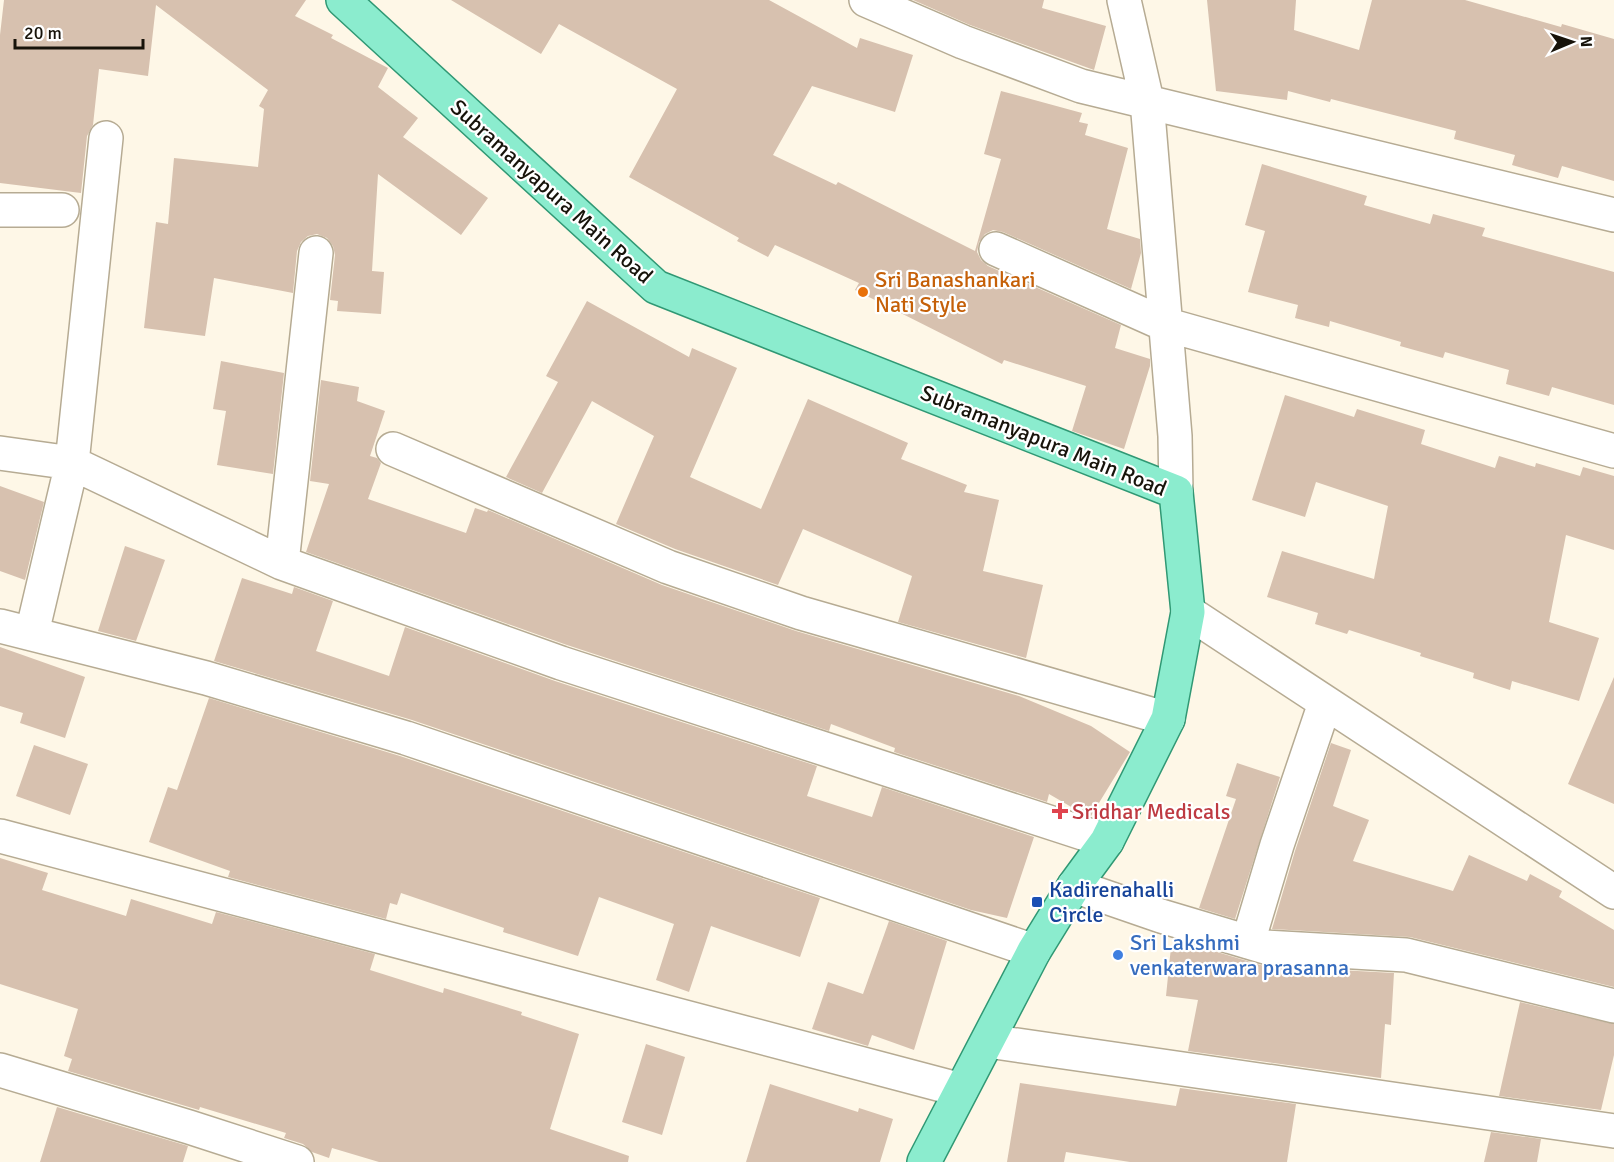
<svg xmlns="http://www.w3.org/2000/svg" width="1614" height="1162" font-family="Signika,sans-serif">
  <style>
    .building { fill: #d7c1af }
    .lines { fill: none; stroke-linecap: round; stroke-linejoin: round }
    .minor-casing { stroke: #b6ab93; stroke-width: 36 }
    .major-casing { stroke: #309874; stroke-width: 36 }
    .minor { stroke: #fff; stroke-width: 33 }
    .major { stroke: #8becce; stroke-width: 33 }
    .food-dot { fill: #e8710a; stroke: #fff; stroke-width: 2 }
    .health-dot { fill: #e0444e; stroke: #fff; stroke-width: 2 }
    .transit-dot { fill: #1a4fb4; stroke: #fff; stroke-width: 2 }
    .shop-dot { fill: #3f7fe0; stroke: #fff; stroke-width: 2 }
    .labels { text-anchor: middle; stroke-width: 4.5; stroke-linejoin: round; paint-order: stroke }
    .street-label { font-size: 22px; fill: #17130a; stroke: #fff }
    .food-label { font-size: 22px; fill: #c56008; stroke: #fff; text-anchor: start }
    .health-label { font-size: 22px; fill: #be3a42; stroke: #fff; text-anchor: start }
    .transit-label { font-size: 22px; fill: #164399; stroke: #fff; text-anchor: start }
    .shop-label { font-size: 22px; fill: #366cbe; stroke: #fff; text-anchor: start }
  </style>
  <rect width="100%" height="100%" fill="#fef7e7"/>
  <!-- building -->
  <path class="building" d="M4 0H306L295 16 333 35 331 38 388 68 378 87 418 118 403 137 488 198 461 235 378 174 372 271 384 272 381 314 337 311 338 301 330 300 335 255 333 246 327 238 317 234 308 236 301 242 297 251 293 293 214 278 205 336 144 328 156 222 168 224 174 158 258 167 264 109 259 106 268 90 156 5 148 76 99 69 93 125 87 136 81 193 0 183V35Z
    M451 0H769L857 48 860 38 913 55 895 112 812 86 773 155 836 185 838 182 975 251 1001 159 984 154 1001 91 1082 113 1079 122 1088 124 1085 135 1128 148 1107 229 1140 239 1141 253 1131 289 1003 232 993 230 985 234 979 242 977 252 981 260 988 266 1121 325 1115 348 1150 359V366L1124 449 1072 431 1086 386 1004 360 1002 364 855 290 859 283 775 245 768 257 737 241 739 238 629 177 677 89 559 24 541 54Z
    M913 0H1044L1042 8 1106 26 1094 70 970 25Z
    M1207 0H1296L1294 30 1359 50 1372 0H1465L1561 27 1562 24 1614 39V181L1562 166 1558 178 1512 165 1515 155 1454 139 1456 131 1331 99 1330 102 1288 91 1287 100 1216 91Z
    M1262 164 1367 196 1364 205 1430 224 1433 214 1485 228 1482 236 1614 272V405L1552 387 1549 396 1506 384 1509 370 1445 352 1443 358 1400 346 1401 342 1330 321 1329 327 1295 318 1298 305 1248 292 1265 231 1245 225Z
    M587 301 689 357 692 348 737 368 690 477 761 509 808 399 908 443 901 459 967 485 964 492 999 500 983 571 1043 585 1026 658 898 622 912 576 803 529 778 585 675 549 616 524 654 436 592 401 542 493 506 477 558 382 546 376Z
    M221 361 284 373 273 474 217 465 226 411 213 409Z
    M321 380 359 387 357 401 385 411 370 456 377 458 381 463 368 499 466 533 475 508 487 512 488 510 662 585 796 631 1019 696 1091 726 1130 752 1091 816 1080 812 1049 794 1047 802 894 752 895 748 831 724 829 731 567 645 306 552 329 484 310 481Z
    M1285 395 1354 417 1357 409 1425 430 1421 444 1495 468 1499 456 1535 467 1536 463 1580 476 1583 467 1614 476V550L1566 535 1549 622 1599 638 1579 701 1512 681 1510 690 1473 678 1474 673 1420 656 1421 653 1349 630 1347 634 1315 624 1318 613 1267 597 1282 551 1374 579 1388 506 1316 482 1305 517 1252 500Z
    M0 486 44 502 25 580 0 571Z
    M125 546 165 560 136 641 98 631Z
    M242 578 292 594 294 587 333 601 316 651 389 676 405 627 555 681 817 766 807 796 872 817 882 787 1034 837 1007 918 971 910 412 720 214 661Z
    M0 647 85 677 65 738 20 723 23 713 0 706Z
    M1614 677V804L1568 784Z
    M209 698 400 756 820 898 800 957 711 926 689 992 656 980 674 924 599 897 578 956 503 932 504 928 401 893 397 905 390 903 386 919 228 877 230 871 149 842 168 787 177 790Z
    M1331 743 1351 750 1333 806 1369 820 1353 861 1453 891 1469 855 1527 881 1530 874 1562 891 1559 897 1614 930V987L1410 937 1272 929 1295 851Z
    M34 745 88 764 70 815 16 796Z
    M1237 763 1280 777 1235 919 1199 908 1236 799 1226 796Z
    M0 858 48 873 42 890 126 916 131 899 212 924 216 912 375 954 370 970 443 993 444 988 522 1012 521 1015 579 1034 550 1129 629 1156 628 1162H379L332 1148 329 1158 312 1152 303 1144 284 1138 286 1133 200 1107 199 1110 68 1071 72 1059 64 1056 78 1009 0 984Z
    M889 921 947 941 914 1050 872 1035 868 1046 812 1029 828 982 863 994Z
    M1187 943 1264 966 1394 973 1391 1025 1385 1024 1381 1078 1188 1051 1198 1000 1166 996 1171 947 1185 948Z
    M1520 1002 1614 1024V1055L1601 1110 1499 1096Z
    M646 1044 685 1057 662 1135 622 1122Z
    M1020 1083 1176 1106 1180 1088 1296 1104 1287 1162H1130L1066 1152 1064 1162H1007Z
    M770 1084 858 1112 859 1108 893 1119 880 1162H746Z
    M57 1107 188 1146 183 1162H40Z
    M1491 1132 1541 1139 1537 1162H1484Z"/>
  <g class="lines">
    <!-- minor casing -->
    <g class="minor-casing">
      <path id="minor" d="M866 0 963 42 1081 86 1614 215
        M1124 0 1147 101 1175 436 1176 492
        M0 210H62
        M996 249 1164 324 1614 451
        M316 253 282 563 561 663 1107 841
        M393 449 668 567 801 613 1168 719
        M0 453 72 463 282 563
        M1188 612 1614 892
        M0 626 206 678 406 738 1034 951
        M32 633 72 463 106 138
        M0 836 961 1090
        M1074 886 1161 916 1265 947 1406 955 1614 1006
        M1248 942 1277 845 1325 703
        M988 1041 1614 1131
        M0 1070 189 1127 297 1162"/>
    </g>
    <!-- major casing -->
    <g class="major-casing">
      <path id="major" d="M343 0 656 287 1176 492 1188 612 1168 719 1107 841 1074 886 1034 951 924 1162"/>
    </g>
    <!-- minor -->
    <use href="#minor" class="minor"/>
    <!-- major -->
    <use href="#major" class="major"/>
  </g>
  <!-- markers -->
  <circle class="food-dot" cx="863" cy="292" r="6"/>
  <path class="health-dot" d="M1057 802h6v6h6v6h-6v6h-6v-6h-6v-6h6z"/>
  <rect class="transit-dot" x="1031" y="896" width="12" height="12" rx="3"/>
  <circle class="shop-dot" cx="1118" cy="955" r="6"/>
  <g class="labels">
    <!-- street labels -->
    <g class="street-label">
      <text transform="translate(552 191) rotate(42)" y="8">Subramanyapura Main Road</text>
      <text transform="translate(1044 440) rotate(22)" y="8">Subramanyapura Main Road</text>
    </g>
    <!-- food labels -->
    <g class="food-label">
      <text x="875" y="287">Sri Banashankari<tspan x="875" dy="25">Nati Style</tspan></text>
    </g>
    <!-- health labels -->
    <g class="health-label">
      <text x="1072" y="819">Sridhar Medicals</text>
    </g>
    <!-- transit labels -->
    <g class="transit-label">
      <text x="1049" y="897">Kadirenahalli<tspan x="1049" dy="25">Circle</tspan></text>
    </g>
    <!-- shop labels -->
    <g class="shop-label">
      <text x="1130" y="950">Sri Lakshmi<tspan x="1130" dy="25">venkaterwara prasanna</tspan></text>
    </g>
  </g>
  <!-- north arrow -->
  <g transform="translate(1572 42) rotate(88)" stroke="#ffffff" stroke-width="4.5" paint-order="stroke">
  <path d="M0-4.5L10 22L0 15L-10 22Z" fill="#17130a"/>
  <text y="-9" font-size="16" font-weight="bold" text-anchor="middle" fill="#17130a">N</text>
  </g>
  <!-- scale -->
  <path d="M15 39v9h128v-9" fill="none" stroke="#17130a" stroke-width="3"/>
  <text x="24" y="39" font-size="18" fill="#17130a" stroke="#ffffff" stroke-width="4.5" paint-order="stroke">20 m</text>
</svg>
